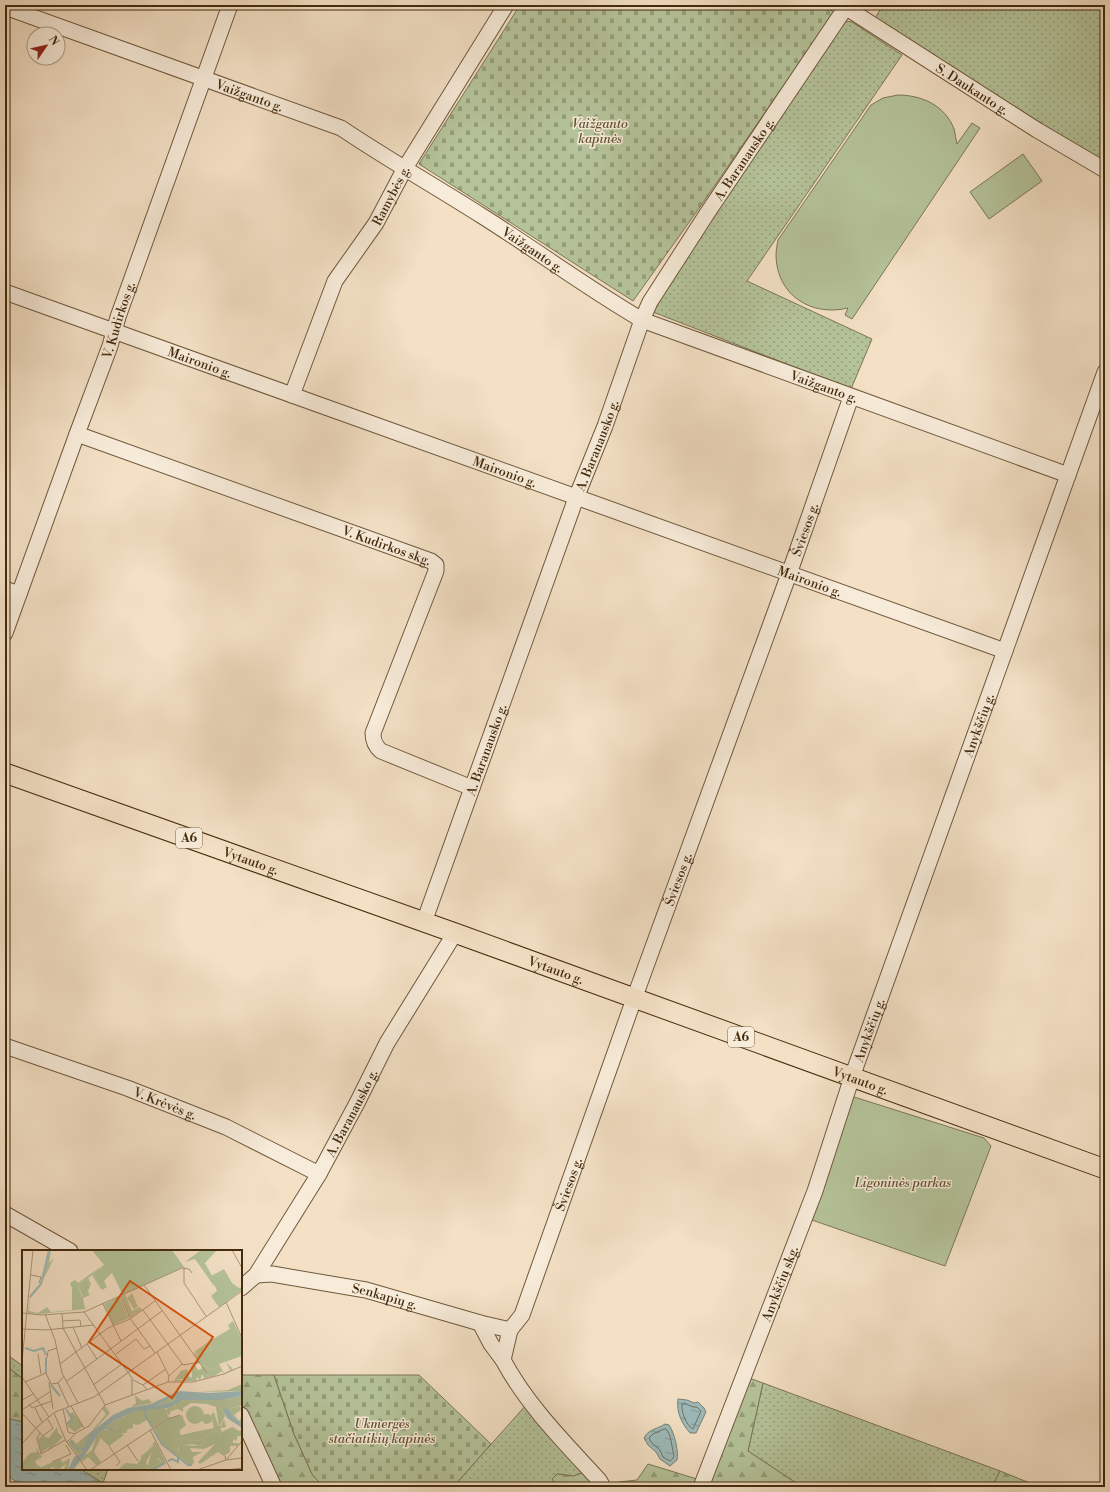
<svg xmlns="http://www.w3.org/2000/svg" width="1110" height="1492" font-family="'Libre Bodoni',serif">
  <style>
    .grass { fill: url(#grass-dots); stroke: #7c7754 }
    .forest { fill: url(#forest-firs); stroke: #7c7754 }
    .cemetery { fill: url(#cemetery-stones); stroke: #7c7754 }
    .park { fill: #b5c39a; stroke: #7c7754 }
    .water { fill: url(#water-ripples); stroke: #798175 }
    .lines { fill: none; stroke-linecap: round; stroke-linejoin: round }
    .shore { stroke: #707364; stroke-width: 1 }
    .minor-casing { stroke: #70583b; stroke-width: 17 }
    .major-casing { stroke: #442b0d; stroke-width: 21 }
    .minor { stroke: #f7ebd9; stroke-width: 15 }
    .major { stroke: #f3e0c5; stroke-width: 19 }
    .labels { text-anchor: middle; stroke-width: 3; stroke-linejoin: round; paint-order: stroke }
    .shield { fill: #f7ebd9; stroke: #7a654a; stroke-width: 1 }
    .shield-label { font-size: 12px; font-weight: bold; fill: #442b0d }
    .street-label { font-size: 13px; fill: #442b0d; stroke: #f7ebd9 }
    .park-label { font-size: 13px; font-style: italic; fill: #605130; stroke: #f7ebd9 }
    .inset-river { fill: none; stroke: #9dbbbb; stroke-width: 2 }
    .inset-road { fill: none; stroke: #ad987b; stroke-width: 1 }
    .view { fill: #d8540c; fill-opacity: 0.15; stroke: #d8540c; stroke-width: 2 }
    .inset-edge { fill: none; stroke: #442b0d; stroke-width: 2 }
  </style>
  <defs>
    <pattern id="grass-dots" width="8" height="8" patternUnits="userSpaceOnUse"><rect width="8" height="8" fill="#b5c39a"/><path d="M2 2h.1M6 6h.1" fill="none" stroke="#959f7c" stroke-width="1.8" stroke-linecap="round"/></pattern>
    <pattern id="forest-firs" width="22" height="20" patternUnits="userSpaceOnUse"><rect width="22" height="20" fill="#b5c39a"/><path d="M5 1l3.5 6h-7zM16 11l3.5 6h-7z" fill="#959f7c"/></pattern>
    <pattern id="cemetery-stones" width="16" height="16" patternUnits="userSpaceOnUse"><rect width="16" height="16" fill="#b5c39a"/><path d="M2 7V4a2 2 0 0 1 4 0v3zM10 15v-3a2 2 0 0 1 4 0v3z" fill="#959f7c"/></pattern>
    <pattern id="water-ripples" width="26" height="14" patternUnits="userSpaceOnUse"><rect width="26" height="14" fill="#9dbbbb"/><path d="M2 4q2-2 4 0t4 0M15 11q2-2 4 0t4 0" fill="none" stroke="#829896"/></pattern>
  </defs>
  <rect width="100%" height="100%" fill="#f3e0c5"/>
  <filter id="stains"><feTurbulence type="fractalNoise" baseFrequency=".005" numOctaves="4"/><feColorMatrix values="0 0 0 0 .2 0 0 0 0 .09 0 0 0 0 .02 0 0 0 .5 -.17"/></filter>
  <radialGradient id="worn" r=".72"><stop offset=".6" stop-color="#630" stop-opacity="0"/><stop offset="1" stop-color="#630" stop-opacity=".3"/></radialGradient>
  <!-- grass -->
  <path class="grass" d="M883 5H1105V170L872 23Z
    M845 21 852 22 902 55 747 281 872 339 851 389 653 312 660 298 841 24Z
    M6 1354 23 1366V1379L5 1365Z
    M763 1383 1000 1471 992 1487H802L748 1451Z
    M527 1404 586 1472 573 1476 557 1474 558 1487H453Z
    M80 1469H108L103 1483Z"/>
  <!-- forest -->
  <path class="forest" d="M5 1365 23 1379V1422L5 1418Z
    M738 1374 763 1383 748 1451 802 1487H736C730 1484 721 1482 716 1487H614L619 1482 637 1480 648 1464 697 1479Z
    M241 1375H274L294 1434 312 1474 323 1487H278L241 1402Z
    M1000 1471 1040 1487H992Z
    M586 1472 599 1487H558L552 1479 557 1474 573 1476Z"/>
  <!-- cemetery -->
  <path class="cemetery" d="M520 5H822L834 12 702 204 633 301 419 164Z
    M274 1375H419L491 1444 453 1487H323L312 1474 294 1434Z"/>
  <!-- park -->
  <path class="park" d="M898 95C921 95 945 105 954 129 955 133 956 139 957 144L972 123 980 128 852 319 845 315 848 308C811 317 777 295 776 256 776 251 777 245 778 240L871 105 883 98Z
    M1023 154 1042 181 989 219 970 192Z
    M851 1096 984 1138 991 1146 945 1266 809 1219Z"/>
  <!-- water -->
  <path class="water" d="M678 1399 687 1400 694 1403 698 1402 704 1408 706 1412 696 1433H690C682 1424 676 1412 678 1399Z
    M5 1418 23 1422V1469H80L108 1487H23L5 1474Z
    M665 1424 669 1425C674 1432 679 1451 677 1460L670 1466 660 1459 656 1452 648 1445 644 1438C648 1429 658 1429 665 1424Z"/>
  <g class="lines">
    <!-- shore -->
    <path class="shore" d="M684 1403 693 1407H697L701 1411 693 1429C686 1425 681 1412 682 1404Z
      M665 1429 667 1430 670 1436 674 1456 673 1458 670 1461 663 1457 660 1450 651 1442 649 1438 653 1434Z"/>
    <!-- minor casing -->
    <g class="minor-casing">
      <g id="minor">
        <path id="s1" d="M842 5 1037 130 1105 170"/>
        <path id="s2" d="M5 7 341 128C387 159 435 186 482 216 536 250 587 288 642 320L1068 475"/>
        <path id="s3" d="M5 292 1005 651"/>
        <path id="s4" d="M292 395 335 281 376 223 405 168 506 5"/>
        <path id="s5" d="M77 434 431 561 436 565V571L373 733C373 741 375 746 381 751L472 788"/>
        <path d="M5 589 19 594"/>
        <path id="s6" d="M5 633 77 434 110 346 118 317 230 5"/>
        <path id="s7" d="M424 922 576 498 605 426 642 320 650 302 708 212 846 7"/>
        <path id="s8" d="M5 1046 127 1088 226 1127 319 1174"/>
        <path d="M5 1214 70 1251"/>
        <path id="s9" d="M256 1275 272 1274 366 1290 480 1323 510 1330"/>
        <path id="s10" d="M241 1288 256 1275 319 1174 357 1103 387 1043 455 933"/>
        <path d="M480 1323 491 1344 503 1360"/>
        <path d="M241 1415 274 1487"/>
        <path id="s11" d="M603 1487 599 1480C564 1442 527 1405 503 1360L510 1330 522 1315 634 999 789 574 851 397"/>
        <path id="s12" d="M701 1487 815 1191 852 1077 1105 372"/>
      </g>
    </g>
    <!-- major casing -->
    <g class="major-casing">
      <g id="major">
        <path id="s13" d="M5 773 455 933 1105 1169"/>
      </g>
    </g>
    <!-- minor -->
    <use href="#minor" class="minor"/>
    <!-- major -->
    <use href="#major" class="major"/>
  </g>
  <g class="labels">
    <!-- shield labels -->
    <g class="shield">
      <rect x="176" y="828" width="26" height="20" rx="3"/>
      <rect x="728" y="1027" width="26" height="20" rx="3"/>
    </g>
    <g class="shield-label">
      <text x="189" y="842">A6</text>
      <text x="741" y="1041">A6</text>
    </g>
    <!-- street labels -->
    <g class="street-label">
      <text dy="5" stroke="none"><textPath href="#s1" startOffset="155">S. Daukanto g.</textPath></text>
      <text dy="5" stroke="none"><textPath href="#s2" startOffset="260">Vaižganto g.</textPath></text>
      <text dy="5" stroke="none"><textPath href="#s7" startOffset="831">A. Baranausko g.</textPath></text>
      <text dy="5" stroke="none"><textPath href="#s4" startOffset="224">Ramybės g.</textPath></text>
      <text dy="5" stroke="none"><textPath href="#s2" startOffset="584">Vaižganto g.</textPath></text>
      <text dy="5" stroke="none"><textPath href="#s6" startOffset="333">V. Kudirkos g.</textPath></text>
      <text dy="5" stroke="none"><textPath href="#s3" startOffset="207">Maironio g.</textPath></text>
      <text dy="5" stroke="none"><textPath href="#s2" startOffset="908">Vaižganto g.</textPath></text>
      <text dy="5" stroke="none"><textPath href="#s7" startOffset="507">A. Baranausko g.</textPath></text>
      <text dy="5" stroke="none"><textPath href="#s3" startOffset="531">Maironio g.</textPath></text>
      <text dy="5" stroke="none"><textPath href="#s11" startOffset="1047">Šviesos g.</textPath></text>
      <text dy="5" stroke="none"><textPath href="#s5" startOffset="329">V. Kudirkos skg.</textPath></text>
      <text dy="5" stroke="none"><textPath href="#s3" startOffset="855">Maironio g.</textPath></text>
      <text dy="5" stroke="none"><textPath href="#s12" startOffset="811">Anykščių g.</textPath></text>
      <text dy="5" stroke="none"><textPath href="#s7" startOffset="183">A. Baranausko g.</textPath></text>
      <text dy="5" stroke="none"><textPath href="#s13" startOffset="261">Vytauto g.</textPath></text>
      <text dy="5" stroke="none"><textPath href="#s11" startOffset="675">Šviesos g.</textPath></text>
      <text dy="5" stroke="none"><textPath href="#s13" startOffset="585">Vytauto g.</textPath></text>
      <text dy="5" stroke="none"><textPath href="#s12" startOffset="487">Anykščių g.</textPath></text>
      <text dy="5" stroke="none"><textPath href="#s13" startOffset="909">Vytauto g.</textPath></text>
      <text dy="5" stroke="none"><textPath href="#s8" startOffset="170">V. Krėvės g.</textPath></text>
      <text dy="5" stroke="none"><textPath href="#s10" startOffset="208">A. Baranausko g.</textPath></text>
      <text dy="5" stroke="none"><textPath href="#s11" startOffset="351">Šviesos g.</textPath></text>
      <text dy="5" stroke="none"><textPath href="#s12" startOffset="218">Anykščių skg.</textPath></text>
      <text dy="5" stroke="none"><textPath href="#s9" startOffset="131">Senkapių g.</textPath></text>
    </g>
    <!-- park labels -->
    <g class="park-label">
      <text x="600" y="128">Vaižganto<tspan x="600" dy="15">kapinės</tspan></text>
      <text x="903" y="1187">Ligoninės parkas</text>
      <text x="382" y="1428">Ukmergės<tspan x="382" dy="15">stačiatikių kapinės</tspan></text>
    </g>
  </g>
  <!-- overview -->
  <g transform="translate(22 1250)">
    <rect width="220" height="220" fill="#f3e0c5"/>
    <path d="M70 0H150L162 17 101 45 90 23 82 31 85 37 80 40 78 37 71 24 82 15ZM202 19 210 33 217 38 220 37V40L197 57 189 46 195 41 189 26ZM65 29 68 33 66 42 61 47 56 35ZM103 44 110 61 118 57 120 60 108 68 100 46ZM186 92 190 99 175 105 172 102ZM204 112 211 119 203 123H201L200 121 191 127 182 125 179 121 180 115 190 120 198 117 197 114 202 123 208 120ZM153 153 154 158H161V162L156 159 149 161 147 165 142 161ZM83 156 88 163 67 186 60 203 55 205 46 192 50 189 54 194 70 181 84 164 80 159ZM218 156 219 160 212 165 217 171 220 167V173L212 168 207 159ZM194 157 200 159 203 166 197 177ZM108 164 110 169 107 165 93 177 83 178 90 172ZM191 181 198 182 197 188H188L178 196 170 194 156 197 157 202 152 199 153 190 159 188 171 191 178 190ZM75 185 79 187 72 202 79 212 74 215 66 207 60 212 58 209 70 200ZM133 191 138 201 135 209 141 212 123 220H106L113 217 101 215 104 213 126 215 132 194 126 200Z" fill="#b5c39a"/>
    <path d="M26 0 29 2 27 13 32 8 18 36 8 48 7 61 16 63 25 57 29 62 50 60V38L48 33 53 30 56 33 81 15 71 24 79 40 70 25 66 28 69 34 66 41 68 33 65 29 56 35 60 47 66 42 68 45 61 48 63 59 18 64 6 63 8 45 18 34 24 16ZM211 71 220 90V106L197 114 198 117 190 120 177 113 173 115 176 120 179 119 182 125 191 127 182 128 180 124 178 130 175 127 174 131H152L153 129 160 130 170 127 169 117 175 109 171 103 175 105 190 99 186 92 208 79 206 75ZM220 134V141L177 142 206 140ZM113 145 120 151 126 149 130 153 109 157 114 153ZM151 146 154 149 151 151 133 156ZM220 146V155L201 161 203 166 200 159 185 154 169 153 161 158H154L153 153 162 150H200ZM144 157 143 161 147 167 130 178 125 170 116 175 111 174V178L106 179 104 183H99L102 185 87 196 75 185 81 180 92 179 99 169 106 165 101 166 113 161ZM192 162 196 176H199L202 169 204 177 198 178 200 182 210 177 214 179 205 168 216 181 220 180V186H216L214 191 211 189V193H217L215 196H208V202L202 206 196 202 178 214 176 212 193 194 182 199 168 198 170 202H180L171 207 172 213 168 215 141 194 132 178 147 168 160 165 164 175 158 180V185L192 178 189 165ZM191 181 198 182 197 188H187L178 196 157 195V202L152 199 153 190 159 188 171 191 178 190ZM134 194 124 212 125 216 116 214 117 216 106 220 97 219 101 215 113 217 119 209V206ZM14 197 20 207 13 211 15 215 19 217 38 209 41 213 48 208 46 220H41L45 213 36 220 29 217V220H0V213L8 203 15 202ZM138 201 144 213 131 220H123L141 212 133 206Z" fill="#b5c39a" fill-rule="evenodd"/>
    <path d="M179 0H195L183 13 194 33 192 36 173 9 163 12Z" fill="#b5c39a"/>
    <path d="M98 46 107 68 91 75 82 54ZM165 119 168 129H153L159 121Z" fill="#b5c39a"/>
    <path d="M110 43 116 57 112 59 105 48ZM164 165a9 9 0 1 1 18 0a9 9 0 1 1-18 0ZM44 159 47 164 51 162 61 176 53 182 45 176 49 169ZM180 169a5 5 0 1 1 10 0a5 5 0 1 1-10 0ZM35 177 36 183 41 187 26 201 27 197 19 203 16 189 20 186 27 188Z" fill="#b5c39a"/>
    <path d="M157 141 188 143 220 141V146L200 150H161L146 158 113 161 90 172 83 178 93 177 90 180 83 179 77 183 63 205 51 220H46L52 207 60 203 67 184 91 165 106 158 129 154ZM151 146 154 149 151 151 133 156ZM203 158 207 159 212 168 220 173V178L205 168 201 161Z" fill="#9dbbbb" fill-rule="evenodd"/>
    <path class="inset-river" d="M8 47 19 34 27 0M3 98 12 101 21 98 24 105M24 123V108M29 135 38 146M44 159 50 169 45 174M123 159 124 166 130 177M131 179 140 194 166 215H170M49 191 54 198 62 199M146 211 150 209 156 212V207M130 220 143 213"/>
    <path class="inset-road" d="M210 0 220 18M162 17V33L184 66M9 25 19 27 17 33M122 35 185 123M99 46 108 68 133 103M204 52 220 88M81 54 99 91M121 60 161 115 178 112M62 62 110 128V145M0 63 20 65 62 62 160 18 167 19 170 23M40 63 41 78 83 155M23 64 33 90 40 123 56 153M40 71 58 70 59 77M51 77 60 98M0 79 24 80 72 75M65 94 75 109M135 102 147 126 146 132M16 104 19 124M94 104 114 89 122 99 128 96M25 108 26 101 35 98M0 111 11 0M38 114 86 78 108 69 133 51M42 126 36 133 47 157M147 126 160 114M0 127 27 167M111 130 121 135 125 140M45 131 140 61M3 132 24 123 29 134 36 133M27 132 31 159M71 135 100 114M121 135 144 119M0 150 11 144M7 154 10 158 30 151M49 156 62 178M13 158 20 172M41 159 46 182 53 184M0 160 29 141M0 163 21 186 31 178 25 168M32 163 44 191 65 220M128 180 149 220M18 183 15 188 19 204 43 190M45 192 54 183 67 176 83 155 146 132H171L202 124 220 116M0 194 15 177 33 162 72 147 220 41M105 195 116 211M87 196 98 212 94 216M203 206 204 210 220 191M30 212 49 204 44 195M68 220 145 169 158 165M175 220 204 210 220 208M205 220 220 218"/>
    <path class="view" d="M108 31 191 87 150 148 67 92Z"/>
    <rect width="220" height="220" class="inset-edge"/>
  </g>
  <!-- margin -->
  <rect width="1110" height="1492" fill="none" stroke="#f3e0c5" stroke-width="20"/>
  <rect x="6" y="6" width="1098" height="1480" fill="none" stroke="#442b0d" stroke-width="2"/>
  <rect x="10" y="10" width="1090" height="1472" fill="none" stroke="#442b0d"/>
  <!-- north arrow -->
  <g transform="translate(46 46) rotate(56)"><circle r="19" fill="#f7ebd9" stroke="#af9e87"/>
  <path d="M0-3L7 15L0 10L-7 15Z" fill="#8f2418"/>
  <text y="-6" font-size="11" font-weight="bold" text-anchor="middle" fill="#442b0d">N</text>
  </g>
  <rect width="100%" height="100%" filter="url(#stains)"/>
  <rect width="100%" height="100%" fill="url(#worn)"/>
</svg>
